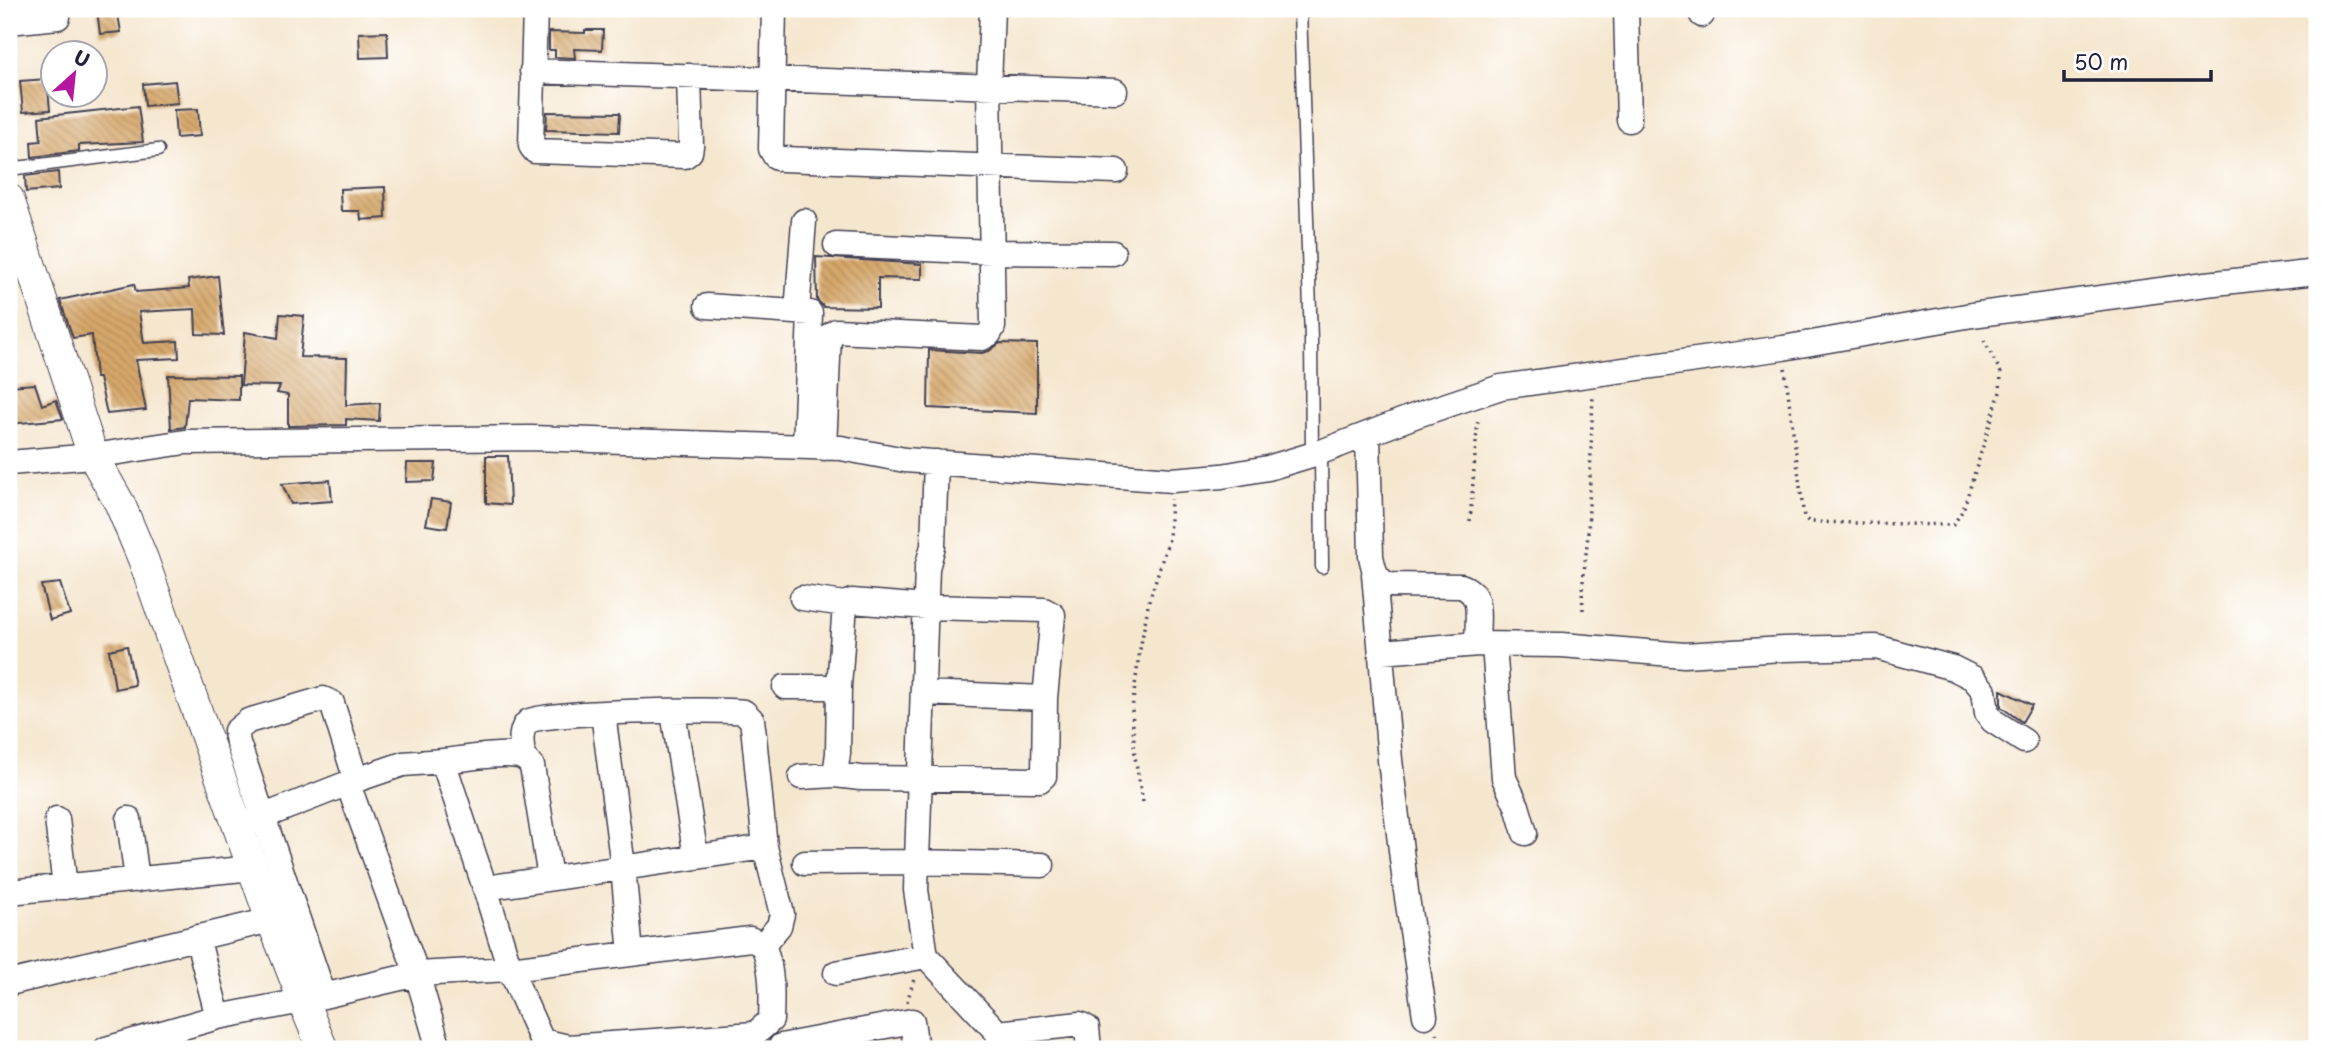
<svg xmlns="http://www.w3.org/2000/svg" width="2326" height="1058" font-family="'Playpen Sans',sans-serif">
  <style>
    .building { fill: url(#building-back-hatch) }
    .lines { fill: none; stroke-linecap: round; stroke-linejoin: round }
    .service-casing { stroke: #423f51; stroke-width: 15 }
    .minor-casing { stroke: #423f51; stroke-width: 27 }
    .tertiary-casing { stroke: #423f51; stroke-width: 32 }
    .path { stroke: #423f51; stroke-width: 3.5; stroke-dasharray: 2 5; stroke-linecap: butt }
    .service { stroke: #fff; stroke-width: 12 }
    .minor { stroke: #fff; stroke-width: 24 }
    .tertiary { stroke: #fff; stroke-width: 30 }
  </style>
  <defs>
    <pattern id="building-back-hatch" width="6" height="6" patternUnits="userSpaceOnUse" patternTransform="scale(1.75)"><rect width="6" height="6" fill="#d7a86b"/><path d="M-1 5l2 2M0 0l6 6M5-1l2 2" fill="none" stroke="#ae8859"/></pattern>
  </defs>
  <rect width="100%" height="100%" fill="#fff"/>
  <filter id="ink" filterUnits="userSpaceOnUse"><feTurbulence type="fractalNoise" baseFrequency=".0143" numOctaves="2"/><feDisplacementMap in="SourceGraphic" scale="14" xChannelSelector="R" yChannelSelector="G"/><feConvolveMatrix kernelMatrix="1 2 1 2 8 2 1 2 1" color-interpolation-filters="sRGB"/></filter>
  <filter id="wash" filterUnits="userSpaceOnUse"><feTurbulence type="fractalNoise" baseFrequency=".00686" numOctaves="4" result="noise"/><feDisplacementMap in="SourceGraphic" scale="28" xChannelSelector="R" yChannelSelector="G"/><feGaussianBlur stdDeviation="1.57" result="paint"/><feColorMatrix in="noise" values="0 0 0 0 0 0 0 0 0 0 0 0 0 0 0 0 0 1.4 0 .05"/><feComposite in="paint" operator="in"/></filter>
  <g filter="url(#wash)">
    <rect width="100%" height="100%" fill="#f5e6ce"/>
    <g id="blocks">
      <!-- building -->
      <path class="building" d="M117 9 121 32 100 34 97 10Z
        M585 30H603L602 50 574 49 575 58 555 57V50H549V32L585 33Z
        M387 32 388 57 360 58 359 33Z
        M47 79 50 110 23 112 20 81Z
        M175 81 178 103 145 106 143 84Z
        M138 106 143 142 79 145V151L32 157 31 142 41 141 39 117Z
        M198 109 200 136 176 138 174 110Z
        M547 112 620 113 619 132 546 130Z
        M58 172 59 189 26 192 25 176Z
        M385 187 386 218 361 220 360 211H341L340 189Z
        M816 257 922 264V279L878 278V308L824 307 817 300Z
        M218 276 224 335 196 334 195 309 139 312 144 343 178 341 179 358 136 360 146 410 107 414 99 378H96L92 335 73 338 60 300 134 284 136 292 189 288 188 280Z
        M280 314 304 316 300 357 347 358 346 405 380 403 379 421 346 419V425L288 426V395L277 393 280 386 241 385 245 332 278 338Z
        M1000 343 1037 344V413L928 408 929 350 982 353 989 351Z
        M168 375 239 376V400L188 398 185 427 171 429Z
        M35 384 42 405 56 400 63 419 9 424V386Z
        M486 456H508L510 505 486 503Z
        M407 463H436L434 481 406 482Z
        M330 480 332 501 291 504 282 484Z
        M431 499 451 502 447 528 426 525Z
        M60 583 70 614 50 620 41 585Z
        M127 646 135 685 115 689 109 650Z
        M2001 690 2032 705 2022 722 2001 707Z"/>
    </g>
  </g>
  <g filter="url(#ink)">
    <use href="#blocks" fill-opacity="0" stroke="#423f51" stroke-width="2"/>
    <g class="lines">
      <!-- service casing -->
      <g class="service-casing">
        <path id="service" d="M1300 9 1311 340 1312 454
          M9 169 158 150
          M1321 452 1322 567"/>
      </g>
      <!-- minor casing -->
      <g class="minor-casing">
        <path id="minor" d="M535 9 531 146 535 151 685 156 690 152 691 146 689 76
          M774 9 771 149 775 156 782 159 1116 171
          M1626 9 1629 120
          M1701 9 1702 15
          M9 22 58 17
          M532 71 1115 91
          M836 245 992 252 1113 253
          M707 306 810 313 805 447
          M797 312 804 221
          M1368 434 1371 556C1374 570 1375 579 1389 585L1461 586C1486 595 1475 621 1478 644L1562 645 1684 655 1783 649 1876 647 1953 668 1973 678 1984 691 1987 713 1993 721 2024 741
          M824 448 829 336 836 331 982 338 989 334 993 327 989 85 992 9
          M936 462 933 546 927 568 916 890 926 956 998 1033 999 1049
          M9 463 93 456 185 442 531 438 841 448 905 460 1172 480 1222 476 1268 468 1321 452 1417 415 1501 387 1783 348 1972 315 2206 284 2317 272
          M1374 574 1390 760 1406 891 1425 1016
          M802 598 845 604
          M1494 645 1504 778 1517 806 1525 833
          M1382 652 1478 644
          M785 687H839
          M924 693 1045 698
          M673 712 696 857
          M603 713 623 867 631 954
          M523 757C522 745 518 730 529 721 540 712 722 708 744 712L752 720 754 736 765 847
          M443 761C462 759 501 752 518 756 524 757 528 761 532 766L550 878
          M801 777 835 775 861 778 1040 780 1044 776 1045 698 1053 615 1044 610 926 607 852 601 845 604 839 687 838 753 835 775
          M57 819 65 887
          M129 819 137 880
          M239 826 356 780 403 764 443 761 485 888 765 847 782 914 779 926 763 945
          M805 863 916 862 1042 865
          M9 892 253 868
          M197 937 218 1017
          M836 973 926 956
          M9 983 271 920
          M324 996 238 743 236 731 248 721 323 699 332 703 356 780
          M998 1033 1080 1024 1087 1028 1089 1049
          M106 1049 218 1017 302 1001 417 974 348 784
          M439 1049 417 974 510 969 750 939 763 945C773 970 772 994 771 1020L755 1034 568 1047 542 1041 510 969 485 888
          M780 1049 781 1046 912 1021 916 1049"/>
      </g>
      <!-- tertiary casing -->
      <g class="tertiary-casing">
        <path id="tertiary" d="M9 199 93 456 120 504 143 559 271 920C290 963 304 1007 323 1049"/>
      </g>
      <!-- path -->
      <path class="path" d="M1785 368 1803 510 1804 517 1809 522 1953 525 1963 510 2000 392 2001 373 1982 336
        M1470 521 1478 417
        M1583 610 1582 591 1588 535 1593 394
        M1143 802 1135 757 1132 709 1139 655 1149 601 1169 539 1171 499
        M907 1002 914 979
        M1436 1033 1440 1049"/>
      <!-- service -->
      <use href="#service" class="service"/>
      <!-- minor -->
      <use href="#minor" class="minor"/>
      <!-- tertiary -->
      <use href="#tertiary" class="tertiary"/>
    </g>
  </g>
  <!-- margin -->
  <rect width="2326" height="1058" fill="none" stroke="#fff" stroke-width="35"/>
  <!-- north arrow -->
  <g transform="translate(74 74) rotate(27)"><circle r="33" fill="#ffffff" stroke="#a7a7b1" stroke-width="2"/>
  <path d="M0-5L12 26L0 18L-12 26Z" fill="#b5179e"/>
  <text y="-10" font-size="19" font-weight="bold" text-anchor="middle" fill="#22223b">U</text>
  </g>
  <!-- scale -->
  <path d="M2064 70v10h147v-10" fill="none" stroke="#22223b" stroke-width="3.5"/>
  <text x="2074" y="70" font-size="21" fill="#22223b" stroke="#ffffff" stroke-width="5" paint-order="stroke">50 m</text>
</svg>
